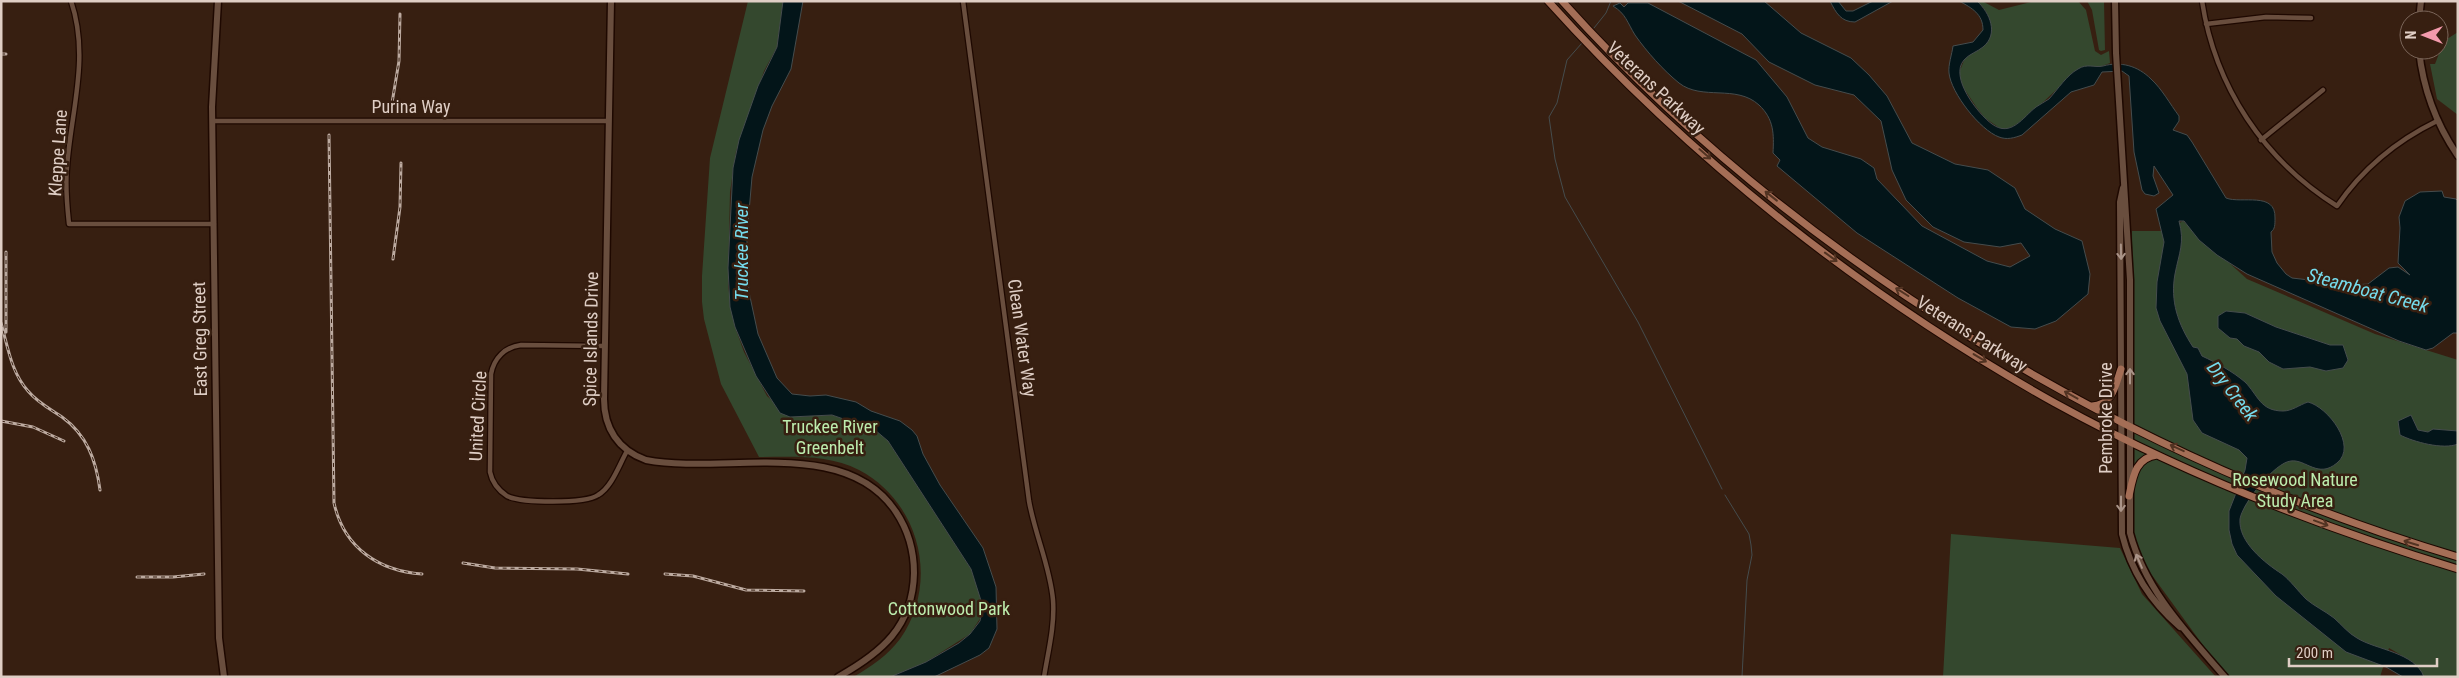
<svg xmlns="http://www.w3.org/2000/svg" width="2459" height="678" font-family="'Roboto Condensed',sans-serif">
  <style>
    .green { fill: #34482e }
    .water { fill: #031519; stroke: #454c4d }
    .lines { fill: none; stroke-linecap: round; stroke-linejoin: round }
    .stream { stroke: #454c4d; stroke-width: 1 }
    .street-casing { stroke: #1e0800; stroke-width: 7 }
    .secondary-casing { stroke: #1e0800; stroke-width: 9 }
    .primary-casing { stroke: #1e0800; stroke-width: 9 }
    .street { stroke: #694e3e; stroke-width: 4.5 }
    .secondary { stroke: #694e3e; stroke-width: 6 }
    .primary { stroke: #a46e56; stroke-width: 7 }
    .rail-casing { stroke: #bcaaa0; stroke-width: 3 }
    .rail { stroke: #371f11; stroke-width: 1; stroke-dasharray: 4; stroke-linecap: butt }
    .oneway { stroke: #523322 }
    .oneway2 { stroke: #aa9488 }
    .labels { text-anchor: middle; stroke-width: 5; stroke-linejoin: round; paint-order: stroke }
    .street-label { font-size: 18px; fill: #dfcec5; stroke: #371f11 }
    .park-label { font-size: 18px; fill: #bdedae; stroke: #371f11 }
    .water-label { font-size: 19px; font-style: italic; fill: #75dbec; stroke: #371f11 }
  </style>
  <rect width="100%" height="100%" fill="#371f11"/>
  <!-- green -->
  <path class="green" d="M748 1H783L777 47 764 71 736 151 730 192 728 287 735 327 744 352 767 396 790 417 832 415 875 430 888 441 971 569 978 588 983 614 970 634 926 662 890 677H853C871 667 888 655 900 639 940 582 920 502 859 470 828 454 792 457 759 457L721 384 704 319 702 302V276L710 158Z
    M1977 1H1982L1999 10 2035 1H2078L2086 10 2095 51 2101 55 2109 51 2110 63 2068 79 2024 120 2008 129H2001L1985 118 1977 108 1963 87 1959 73 1965 58 1990 36C1992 21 1988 11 1977 1Z
    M2087 1H2104L2105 50 2101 51 2099 50 2092 10Z
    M2458 32V115L2437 99 2430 64H2435L2442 46 2447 39Z
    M2183 221 2247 279 2375 334 2458 360V677H2422L2401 655 2389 648 2380 677H2230L2205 648 2154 578 2141 561 2136 545 2132 523 2134 398 2132 231H2166Z
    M1951 534 2120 548 2142 594 2216 677H1943Z"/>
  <!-- water -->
  <path class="water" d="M783 1H803L791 69 772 106 763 130 752 177 747 235V264L749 292 758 334 777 378 792 394 810 396 826 395 856 402 871 411 900 421 912 430 917 436 923 454 940 485 983 548 996 587 997 629 989 648 980 655 934 677H890L926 662 959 643 970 634 980 621 983 607 971 569 888 441 875 430 832 415 790 417 780 413 756 376 735 327 730 307 728 268 733 168 739 140 758 86 777 47Z
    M1678 1H1764L1801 33 1851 58 1869 75 1887 96 1912 143 1955 164 1988 170 2015 188 2025 209 2055 229 2082 241 2090 274 2088 294 2056 321 2035 329 2011 327 1958 298 1857 233 1777 166 1780 160 1773 153C1774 134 1774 119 1759 105 1736 84 1702 101 1679 83 1663 70 1647 52 1635 35 1627 22 1626 14 1613 6L1620 3 1624 7 1628 3H1648L1756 60 1787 97 1808 138 1822 147 1861 159 1874 168 1877 179 1922 226 1987 261 2010 267 2030 256 2021 243 2000 247 1964 242 1933 227 1906 200 1892 170 1881 121 1854 95 1815 85 1769 62 1742 34Z
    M1830 1H1838L1846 11H1853L1873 1H1893L1855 22C1841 22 1836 13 1830 1Z
    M1959 1H1977C1990 13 1999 34 1983 47 1977 52 1969 54 1964 60 1949 77 1978 114 1992 124 2011 138 2023 117 2036 107 2040 104 2045 102 2049 99 2058 89 2067 75 2078 69 2087 63 2095 68 2103 66 2121 61 2138 66 2151 79 2162 89 2170 104 2179 116V121L2173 130 2187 135 2192 142 2226 198C2241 204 2276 191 2275 218 2275 225 2275 229 2271 232L2272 252 2277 263 2286 274 2292 278 2352 285 2368 284 2389 268 2398 267 2410 275 2398 263 2400 228 2399 217 2405 201 2420 192 2442 191 2444 197 2456 199 2458 201V333H2453L2433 348 2426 350 2399 341 2247 274 2217 255 2199 240 2184 221H2179C2185 243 2179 253 2175 274 2170 301 2178 324 2193 347L2198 348 2202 356C2217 363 2232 371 2245 382 2258 395 2260 411 2283 411 2292 411 2299 405 2308 402 2328 407 2358 446 2337 463 2318 479 2306 459 2291 461 2275 462 2242 504 2240 519 2238 542 2265 563 2282 574 2290 580 2298 591 2306 599 2314 606 2325 611 2334 618 2342 625 2348 633 2357 638 2376 650 2415 652 2424 677H2403L2386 667 2346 652 2276 596 2237 555 2232 544 2229 530V511L2245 470 2247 458 2239 450 2202 433 2193 420 2187 374 2160 321 2156 308 2157 282 2164 242 2156 209 2173 195 2154 166 2153 176 2159 193 2154 196 2145 194 2142 190 2134 152 2129 76 2122 71 2102 72 2094 85 2071 92 2022 135C2014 138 2007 140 1999 137 1980 130 1951 93 1949 73 1948 65 1952 54 1953 46L1973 42 1983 30C1983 14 1972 8 1959 1Z
    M2226 311 2245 313 2276 327 2330 345H2343L2348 360 2343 368 2326 371 2310 367 2283 369 2269 362 2259 352 2244 346 2237 339 2230 338 2218 328V316Z
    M2411 415 2418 430 2428 432 2433 429 2458 431V444C2443 450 2414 442 2400 435L2398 421Z"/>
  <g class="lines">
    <!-- stream -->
    <path class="stream" d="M1594 28 1606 13 1611 1
      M1582 43 1567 60 1557 103 1549 117 1555 159 1565 197 1638 322 1722 489
      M1725 495 1749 534 1751 545 1752 555 1747 580 1742 677"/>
    <!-- street casing -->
    <g class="street-casing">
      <path id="street" d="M71 1C90 57 71 111 67 167 65 187 67 205 69 224H214
        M963 1 1029 501C1035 535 1050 566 1053 600 1055 625 1048 652 1044 677
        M2202 1C2215 87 2264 160 2337 206 2363 168 2396 141 2437 121
        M2206 24 2266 17 2311 18
        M213 121H609
        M2261 140 2323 90
        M605 346 521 345C505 347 494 358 491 374L490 472C492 482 498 490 507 496 521 503 585 504 598 495 612 487 619 465 627 451"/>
    </g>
    <!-- secondary casing -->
    <g class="secondary-casing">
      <path id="secondary" d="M218 1 212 107 219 638 224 677
        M611 1 604 399C604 428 618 450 646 460 724 475 845 435 896 512 908 530 914 551 914 573 913 627 881 653 838 677
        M2115 1 2116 53 2130 280V533C2145 590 2187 633 2225 677
        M2419 20 2421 1
        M2419 50C2423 89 2436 124 2458 156
        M2123 188 2120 202 2122 534C2131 571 2151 602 2180 627"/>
    </g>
    <!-- primary casing -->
    <g class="primary-casing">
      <path id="primary" d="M1548 1C1692 161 1867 298 2055 403 2182 473 2319 527 2458 569
        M1562 1C1794 259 2126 458 2458 557
        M2092 406C2113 405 2115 386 2121 369
        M2129 496C2133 477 2135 458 2157 455"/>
    </g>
    <!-- street -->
    <use href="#street" class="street"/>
    <!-- secondary -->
    <use href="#secondary" class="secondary"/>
    <!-- primary -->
    <use href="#primary" class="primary"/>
    <!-- rail casing -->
    <g class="rail-casing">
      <path id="rail" d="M1 54H6
        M391 109 399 61 400 14
        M329 135 334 503C344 548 379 571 422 574
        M6 252V332
        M393 259 400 207 401 163
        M1 323C8 347 11 372 28 391 37 402 50 409 62 417 87 435 96 460 100 490
        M1 421 33 427 64 441
        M463 563 495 568 577 569 628 574
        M665 574 693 576 746 590 804 591
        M137 577H173L204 574"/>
    </g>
    <!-- rail -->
    <use href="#rail" class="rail"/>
  </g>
  <!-- one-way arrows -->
  <defs><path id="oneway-shaft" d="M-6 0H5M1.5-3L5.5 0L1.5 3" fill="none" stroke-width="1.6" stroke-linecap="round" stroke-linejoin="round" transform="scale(1.25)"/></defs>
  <g class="oneway">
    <use href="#oneway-shaft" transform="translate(1705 154) rotate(41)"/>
    <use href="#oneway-shaft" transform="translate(1771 196) rotate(-142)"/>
    <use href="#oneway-shaft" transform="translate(1831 257) rotate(36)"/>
    <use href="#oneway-shaft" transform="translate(1902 292) rotate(-148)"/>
    <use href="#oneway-shaft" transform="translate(1980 358) rotate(31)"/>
    <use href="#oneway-shaft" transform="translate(2071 395) rotate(-151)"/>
    <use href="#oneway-shaft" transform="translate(2177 448) rotate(-155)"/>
    <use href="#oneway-shaft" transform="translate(2321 523) rotate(20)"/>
    <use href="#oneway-shaft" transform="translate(2411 543) rotate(-163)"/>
  </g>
  <g class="oneway2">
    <use href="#oneway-shaft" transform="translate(2121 252) rotate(89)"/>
    <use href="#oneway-shaft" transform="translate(2130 376) rotate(-90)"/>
    <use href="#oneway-shaft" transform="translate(2121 504) rotate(90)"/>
    <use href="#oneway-shaft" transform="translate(2139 561) rotate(-113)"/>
  </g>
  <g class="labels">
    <!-- street labels -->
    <g class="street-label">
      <text transform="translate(1656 88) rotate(43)" y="6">Veterans Parkway</text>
      <text x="411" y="113">Purina Way</text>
      <text transform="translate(58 153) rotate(-86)" y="6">Kleppe Lane</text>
      <text transform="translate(1972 334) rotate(32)" y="6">Veterans Parkway</text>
      <text transform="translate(1022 338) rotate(82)" y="6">Clean Water Way</text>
      <text transform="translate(200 339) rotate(-91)" y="6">East Greg Street</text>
      <text transform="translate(591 339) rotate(-89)" y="6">Spice Islands Drive</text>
      <text transform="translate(478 416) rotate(-87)" y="6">United Circle</text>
      <text transform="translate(2106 418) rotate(-90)" y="6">Pembroke Drive</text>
    </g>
    <!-- park labels -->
    <g class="park-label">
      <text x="830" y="433">Truckee River<tspan x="830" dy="21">Greenbelt</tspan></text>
      <text x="2295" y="486">Rosewood Nature<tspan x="2295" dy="21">Study Area</tspan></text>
      <text x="949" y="615">Cottonwood Park</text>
    </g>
    <!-- water labels -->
    <g class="water-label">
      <text transform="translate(741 252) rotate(-90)" y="7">Truckee River</text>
      <text transform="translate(2368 290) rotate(15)" y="7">Steamboat Creek</text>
      <text transform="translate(2233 391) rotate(52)" y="7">Dry Creek</text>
    </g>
  </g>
  <!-- border -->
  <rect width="2459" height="678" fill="none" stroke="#dfcec5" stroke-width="5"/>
  <!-- north arrow -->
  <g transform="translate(2424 35) rotate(270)"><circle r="24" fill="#371f11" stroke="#7a6559"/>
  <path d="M0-4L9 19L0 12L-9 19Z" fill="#f39aac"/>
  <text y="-8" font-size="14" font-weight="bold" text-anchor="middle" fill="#dfcec5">N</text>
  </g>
  <!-- scale -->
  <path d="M2289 658v8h148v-8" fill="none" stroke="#dfcec5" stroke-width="2.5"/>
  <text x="2296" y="658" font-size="15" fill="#dfcec5" stroke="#371f11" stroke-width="4" paint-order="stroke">200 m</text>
</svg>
